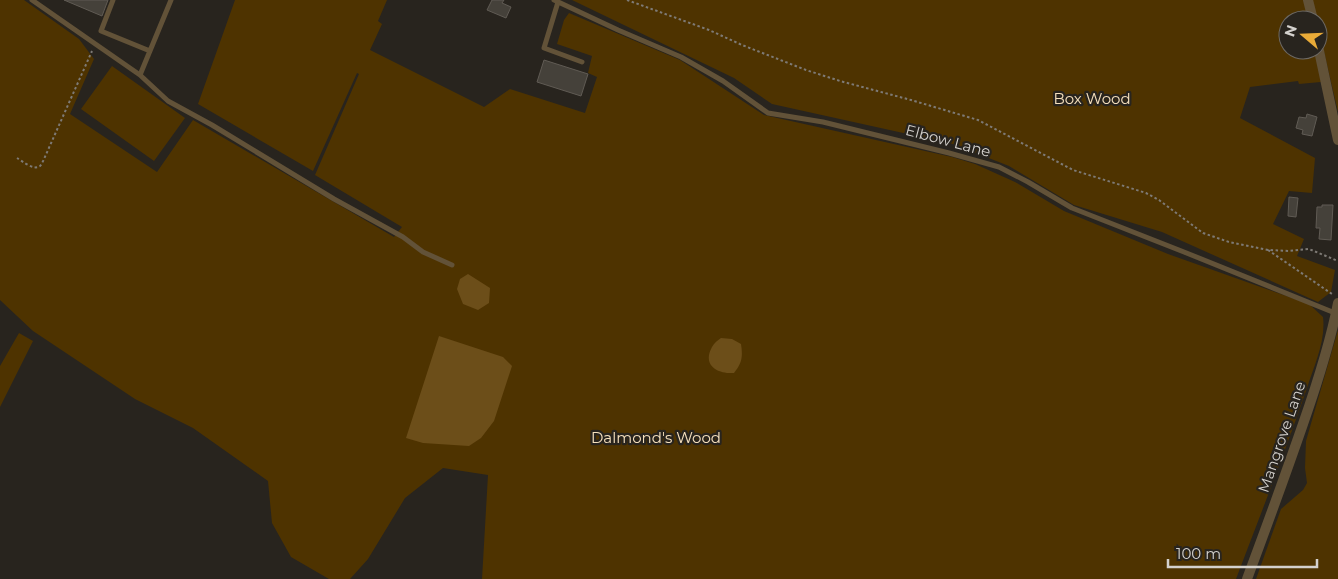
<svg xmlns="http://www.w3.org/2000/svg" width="1338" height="579" font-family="Montserrat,sans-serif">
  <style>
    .green { fill: #4e3300 }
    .water { fill: #6c4e19 }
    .building { fill: #45413a; stroke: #605b54 }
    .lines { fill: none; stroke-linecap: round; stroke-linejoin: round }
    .path { stroke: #7e7a75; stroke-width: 2; stroke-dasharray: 2.5 2.5; stroke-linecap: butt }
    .lane { stroke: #625238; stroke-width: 5 }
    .street { stroke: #625238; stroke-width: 10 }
    .labels { text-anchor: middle; stroke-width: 4.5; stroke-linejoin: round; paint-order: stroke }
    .park-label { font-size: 15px; fill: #f6e0bd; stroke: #28241e }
    .street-label { font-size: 15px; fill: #d4d1cd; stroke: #28241e }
  </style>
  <rect width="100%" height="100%" fill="#28241e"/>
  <!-- green -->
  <path class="green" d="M0 0H24L79 39 94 59 70 114 157 172 193 120 394 237 402 227 315 175 359 74 357 73 313 171 198 104 235 0H387L378 21 382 24 370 50 484 107 510 89 585 113 597 77 588 73 592 56 557 44 564 20 569 13 680 60 764 115 952 157 975 164 1015 182 1064 211 1168 254 1309 304 1323 317C1326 341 1314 366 1307 388 1285 452 1260 516 1236 579H482L488 475 443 468 405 498 368 559 350 579H329L291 557 272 523 268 481 193 428 135 399 33 331 0 300Z
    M572 0H1306L1310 20H1288V50H1315L1321 82 1299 84 1298 81 1250 87 1240 118 1315 158 1312 193 1289 191 1273 224 1304 239 1297 256 1335 270 1331 292 1318 302 1162 232 1074 205 1009 166 953 144 772 104 734 78Z
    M1312 0H1338V112L1318 26V20H1317Z
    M112 66 185 118 154 161 81 109Z
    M1338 330V579H1256L1281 509 1303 490 1307 483 1305 468 1306 441Z
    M19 333 33 341 0 407V366Z"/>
  <!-- water -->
  <path class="water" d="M468 274 490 288 489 303 478 310 463 304 457 289 460 279Z
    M439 336 503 357 512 366 494 421 481 438 469 446 423 443 406 438Z
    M721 338 732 339 741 344C743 357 742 363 734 373 717 374 702 365 712 347 714 343 718 340 721 338Z"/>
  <!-- building -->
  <path class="building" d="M64 0H108L102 16Z
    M492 0H504L502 3 511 7 506 18 487 10Z
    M544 60 588 74 581 96 537 82Z
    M1307 114 1317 117 1312 136 1302 134 1303 130 1296 128 1299 117 1306 118Z
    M1289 197 1298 198 1296 217 1288 216Z
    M1322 205H1333L1331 240 1319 239 1320 228H1316L1317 207H1322Z"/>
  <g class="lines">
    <!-- path -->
    <path class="path" d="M627 0 709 30 742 45 806 70 840 81 911 100 978 120 1073 170 1146 193 1159 200 1203 233 1229 242 1268 250 1289 251 1309 249 1338 261
      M17 158C22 161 34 171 40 166 42 164 43 161 44 159L92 51
      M1268 250 1332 294"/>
    <!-- lane -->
    <path class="lane" d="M32 0 140 75
      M113 0 101 31 150 51
      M171 0 140 75 168 101 212 125 334 199 403 237 423 252 452 265
      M554 0 618 30 681 57 723 81 768 113 823 122 949 153 999 167 1028 182 1072 208 1184 252 1335 313
      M558 2 544 48 582 62"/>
    <!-- street -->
    <path class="street" d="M1308 0 1313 20
      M1318 46 1338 140
      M1247 579C1266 528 1285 476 1303 424 1317 384 1330 344 1338 303"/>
  </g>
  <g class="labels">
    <!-- park labels -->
    <g class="park-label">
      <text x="1092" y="104">Box Wood</text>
      <text x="656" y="443">Dalmond's Wood</text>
    </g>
    <!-- street labels -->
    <g class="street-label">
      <text transform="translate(948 141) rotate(15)" y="5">Elbow Lane</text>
      <text transform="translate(1282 437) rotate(-71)" y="5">Mangrove Lane</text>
    </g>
  </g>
  <!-- north arrow -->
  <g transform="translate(1303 35) rotate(289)"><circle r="24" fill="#28241e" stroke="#6d6964"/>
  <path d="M0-4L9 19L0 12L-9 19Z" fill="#e9ab38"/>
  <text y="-8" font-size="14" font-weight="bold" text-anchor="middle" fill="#d4d1cd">N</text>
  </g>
  <!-- scale -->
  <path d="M1168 559v8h149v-8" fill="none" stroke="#d4d1cd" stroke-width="2.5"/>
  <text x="1176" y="559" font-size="15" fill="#d4d1cd" stroke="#28241e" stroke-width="4" paint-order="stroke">100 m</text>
</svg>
